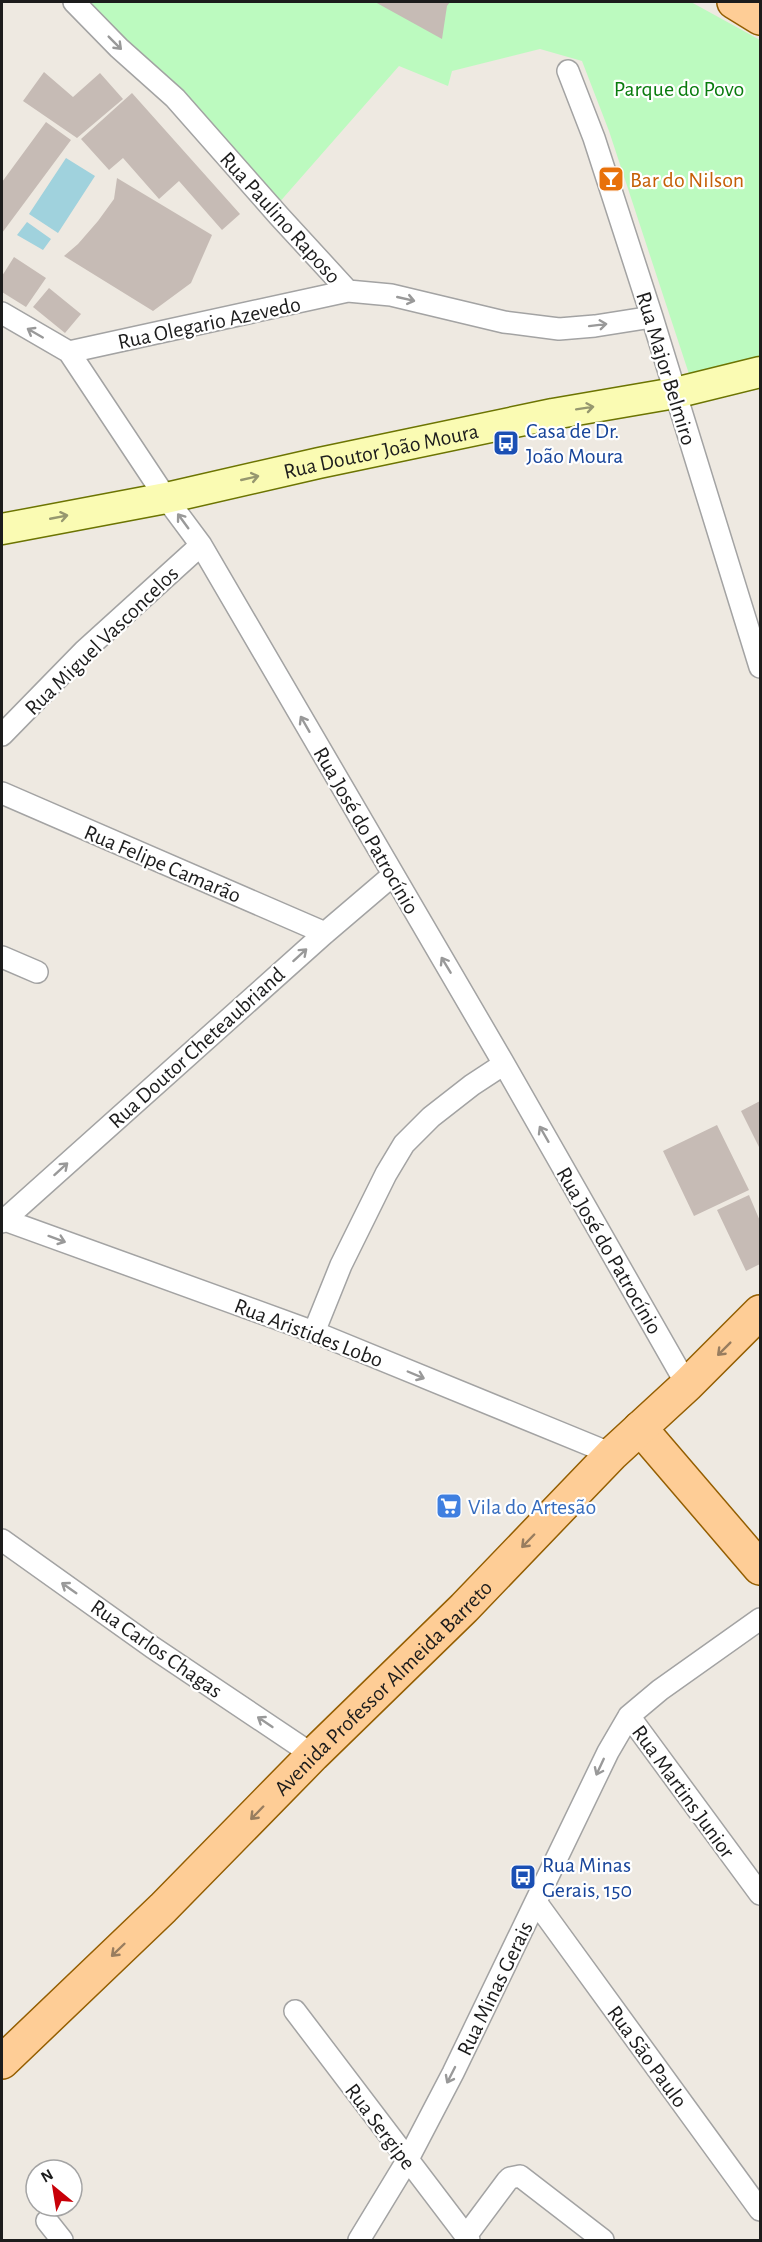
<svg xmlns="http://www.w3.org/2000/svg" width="762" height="2242" font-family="'Alegreya Sans',sans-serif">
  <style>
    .park { fill: #bcfabf }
    .water { fill: #a0d2dd }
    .building { fill: #c6bbb5 }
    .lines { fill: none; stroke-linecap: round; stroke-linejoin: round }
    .minor-casing { stroke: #a3a3a3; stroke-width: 24 }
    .secondary-casing { stroke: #6c7402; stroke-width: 33 }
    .primary-casing { stroke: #945e00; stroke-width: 36 }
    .minor { stroke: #fff; stroke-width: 21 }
    .secondary { stroke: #fafbb3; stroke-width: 30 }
    .primary { stroke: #fecd96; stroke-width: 33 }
    .oneway { stroke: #999 }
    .oneway2 { stroke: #96976f }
    .oneway3 { stroke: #987d5f }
    .labels { text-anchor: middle; stroke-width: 4.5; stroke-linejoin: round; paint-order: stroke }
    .park-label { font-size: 22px; fill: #097c0e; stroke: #fff }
    .food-label { font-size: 22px; fill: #c56008; stroke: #fff; text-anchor: start }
    .street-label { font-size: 22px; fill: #1c1c1c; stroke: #fff }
    .transit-label { font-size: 22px; fill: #164399; stroke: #fff; text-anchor: start }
    .shop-label { font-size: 22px; fill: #366cbe; stroke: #fff; text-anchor: start }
  </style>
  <rect width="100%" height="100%" fill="#eee9e1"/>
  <!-- park -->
  <path class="park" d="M73 2H691L760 40V358L689 374 609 131 582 61 540 49 452 71 448 86 399 66 277 205 173 82Z"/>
  <!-- water -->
  <path class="water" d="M66 158 95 176 58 233 29 214Z
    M27 222 51 239 43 250 17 235Z"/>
  <!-- building -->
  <path class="building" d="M375 2H450L447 6 442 39Z
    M44 72 73 97 100 73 123 99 77 138 23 101Z
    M132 93 240 214 222 230 179 181 159 199 123 158 109 170 81 139Z
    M46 122 71 140 2 233V182Z
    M117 178 212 235 191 283 153 311 64 256 78 244 98 221 114 199Z
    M14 257 46 278 26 307 2 292V276Z
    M49 288 81 314 65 333 33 307Z
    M760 1101V1149L741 1111Z
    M717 1125 749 1190 694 1216 663 1151Z
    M749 1195 760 1221V1264L746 1271 717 1210Z"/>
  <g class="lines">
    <!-- minor casing -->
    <g class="minor-casing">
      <path id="minor" d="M74 2 119 48 175 98 279 216 348 291
        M568 71 594 138 652 317 760 667
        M2 313 69 352 166 498 201 545 504 1064 687 1385
        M69 352 348 291 391 295 504 322 559 329 595 326 652 317
        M2 735 84 651 201 545
        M2 793 325 933
        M2 957 37 972
        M2 1219 314 1332 612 1454
        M2 1222 325 933 393 875
        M314 1332 341 1265 386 1174 404 1144 431 1117 472 1085 504 1064
        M2 1540 152 1647 313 1755
        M629 1716 760 1894
        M536 1902 760 2210
        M295 2011 469 2240
        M47 2221 62 2240
        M466 2236 507 2181 510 2178 520 2176 603 2240
        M359 2240 407 2161 453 2073 608 1752 629 1716 660 1690 760 1619"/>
    </g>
    <!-- secondary casing -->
    <g class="secondary-casing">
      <g id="secondary">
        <path id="s1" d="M2 529 166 498 319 463 553 414 675 393 760 372"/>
      </g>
    </g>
    <!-- primary casing -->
    <g class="primary-casing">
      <g id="primary">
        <path d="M734 2 760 18"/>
        <path d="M640 1428 760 1568"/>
        <path id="s2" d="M2 2062 163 1908 313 1755 464 1608 612 1454 687 1385 760 1312"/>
      </g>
    </g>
    <!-- minor -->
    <use href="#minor" class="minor"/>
    <!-- secondary -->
    <use href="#secondary" class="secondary"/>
    <!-- primary -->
    <use href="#primary" class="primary"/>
  </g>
  <!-- one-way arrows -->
  <defs><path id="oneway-shaft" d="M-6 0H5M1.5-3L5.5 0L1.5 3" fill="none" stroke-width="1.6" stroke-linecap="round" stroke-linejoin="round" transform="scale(1.5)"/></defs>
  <g class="oneway">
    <use href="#oneway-shaft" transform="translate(115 43) rotate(45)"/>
    <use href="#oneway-shaft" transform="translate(406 299) rotate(13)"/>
    <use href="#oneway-shaft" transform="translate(598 325) rotate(-7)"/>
    <use href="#oneway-shaft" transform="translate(35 333) rotate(-150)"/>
    <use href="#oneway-shaft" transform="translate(183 521) rotate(-126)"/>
    <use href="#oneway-shaft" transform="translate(305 724) rotate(-120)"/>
    <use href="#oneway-shaft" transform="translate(300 955) rotate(-42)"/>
    <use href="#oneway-shaft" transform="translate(446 965) rotate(-121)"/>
    <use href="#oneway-shaft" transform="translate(544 1134) rotate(-120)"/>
    <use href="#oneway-shaft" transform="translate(61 1169) rotate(-42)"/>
    <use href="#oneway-shaft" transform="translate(57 1239) rotate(20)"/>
    <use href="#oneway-shaft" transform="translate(416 1375) rotate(23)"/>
    <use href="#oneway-shaft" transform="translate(69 1588) rotate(-145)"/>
    <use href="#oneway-shaft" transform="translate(265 1722) rotate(-146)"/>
    <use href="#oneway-shaft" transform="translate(600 1767) rotate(115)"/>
    <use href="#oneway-shaft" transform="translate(451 2075) rotate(117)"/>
  </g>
  <g class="oneway2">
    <use href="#oneway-shaft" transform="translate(585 408) rotate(-9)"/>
    <use href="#oneway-shaft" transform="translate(250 478) rotate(-13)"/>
    <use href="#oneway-shaft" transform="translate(59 517) rotate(-11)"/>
  </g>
  <g class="oneway3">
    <use href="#oneway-shaft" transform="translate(724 1349) rotate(135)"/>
    <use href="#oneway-shaft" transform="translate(528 1541) rotate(134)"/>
    <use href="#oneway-shaft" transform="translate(257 1813) rotate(134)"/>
    <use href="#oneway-shaft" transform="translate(118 1950) rotate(136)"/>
  </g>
  <!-- icons -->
  <defs>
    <g id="bar-square" transform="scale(1.35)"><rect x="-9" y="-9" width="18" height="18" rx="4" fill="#e8710a" stroke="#fff"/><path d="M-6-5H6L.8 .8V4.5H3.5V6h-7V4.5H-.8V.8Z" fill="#fff"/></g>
    <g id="bus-square" transform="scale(1.35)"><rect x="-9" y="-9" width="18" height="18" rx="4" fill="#1a4fb4" stroke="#fff"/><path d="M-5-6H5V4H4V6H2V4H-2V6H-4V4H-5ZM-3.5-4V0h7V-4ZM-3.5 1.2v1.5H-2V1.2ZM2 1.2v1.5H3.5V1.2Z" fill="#fff"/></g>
    <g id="supermarket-square" transform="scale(1.35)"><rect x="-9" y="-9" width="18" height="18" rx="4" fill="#3f7fe0" stroke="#fff"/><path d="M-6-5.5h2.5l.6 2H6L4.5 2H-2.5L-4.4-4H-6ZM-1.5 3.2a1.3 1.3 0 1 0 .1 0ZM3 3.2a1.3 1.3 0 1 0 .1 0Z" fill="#fff"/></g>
  </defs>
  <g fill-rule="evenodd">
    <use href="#bar-square" x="611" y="179"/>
    <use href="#bus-square" x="506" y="443"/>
    <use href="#supermarket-square" x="449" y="1506"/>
    <use href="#bus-square" x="523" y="1877"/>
  </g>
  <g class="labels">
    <!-- park labels -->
    <g class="park-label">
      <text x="679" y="96">Parque do Povo</text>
    </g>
    <!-- food labels -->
    <g class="food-label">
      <text x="630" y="187">Bar do Nilson</text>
    </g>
    <!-- street labels -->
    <g class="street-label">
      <text transform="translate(281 217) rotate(48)" y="8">Rua Paulino Raposo</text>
      <text transform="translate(209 322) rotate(-12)" y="8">Rua Olegario Azevedo</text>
      <text transform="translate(667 368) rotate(73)" y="8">Rua Major Belmiro</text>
      <text dy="8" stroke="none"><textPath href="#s1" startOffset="387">Rua Doutor João Moura</textPath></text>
      <text transform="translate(101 640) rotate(-44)" y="8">Rua Miguel Vasconcelos</text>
      <text transform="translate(367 830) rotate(60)" y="8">Rua José do Patrocínio</text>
      <text transform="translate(163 863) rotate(23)" y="8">Rua Felipe Camarão</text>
      <text transform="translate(196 1047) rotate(-42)" y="8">Rua Doutor Cheteaubriand</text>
      <text transform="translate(610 1250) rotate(60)" y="8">Rua José do Patrocínio</text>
      <text transform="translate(309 1332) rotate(21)" y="8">Rua Aristides Lobo</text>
      <text transform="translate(157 1648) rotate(35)" y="8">Rua Carlos Chagas</text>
      <text dy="8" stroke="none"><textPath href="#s2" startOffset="534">Avenida Professor Almeida Barreto</textPath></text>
      <text transform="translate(684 1791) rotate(54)" y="8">Rua Martins Junior</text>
      <text transform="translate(494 1988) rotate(-64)" y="8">Rua Minas Gerais</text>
      <text transform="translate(648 2056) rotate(54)" y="8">Rua São Paulo</text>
      <text transform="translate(381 2126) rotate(53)" y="8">Rua Sergipe</text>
    </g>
    <!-- transit labels -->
    <g class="transit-label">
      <text x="526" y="438">Casa de Dr.<tspan x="526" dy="25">João Moura</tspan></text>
      <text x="542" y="1872">Rua Minas<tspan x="542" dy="25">Gerais, 150</tspan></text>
    </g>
    <!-- shop labels -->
    <g class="shop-label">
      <text x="468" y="1514">Vila do Artesão</text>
    </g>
  </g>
  <!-- border -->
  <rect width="762" height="2242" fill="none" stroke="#1c1c1c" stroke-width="6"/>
  <!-- north arrow -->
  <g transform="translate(54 2188) rotate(330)"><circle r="28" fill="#ffffff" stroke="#a4a4a4" stroke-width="1.5"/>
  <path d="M0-4.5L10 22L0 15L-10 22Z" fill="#c80008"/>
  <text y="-9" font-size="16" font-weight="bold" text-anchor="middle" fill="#1c1c1c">N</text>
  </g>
</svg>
